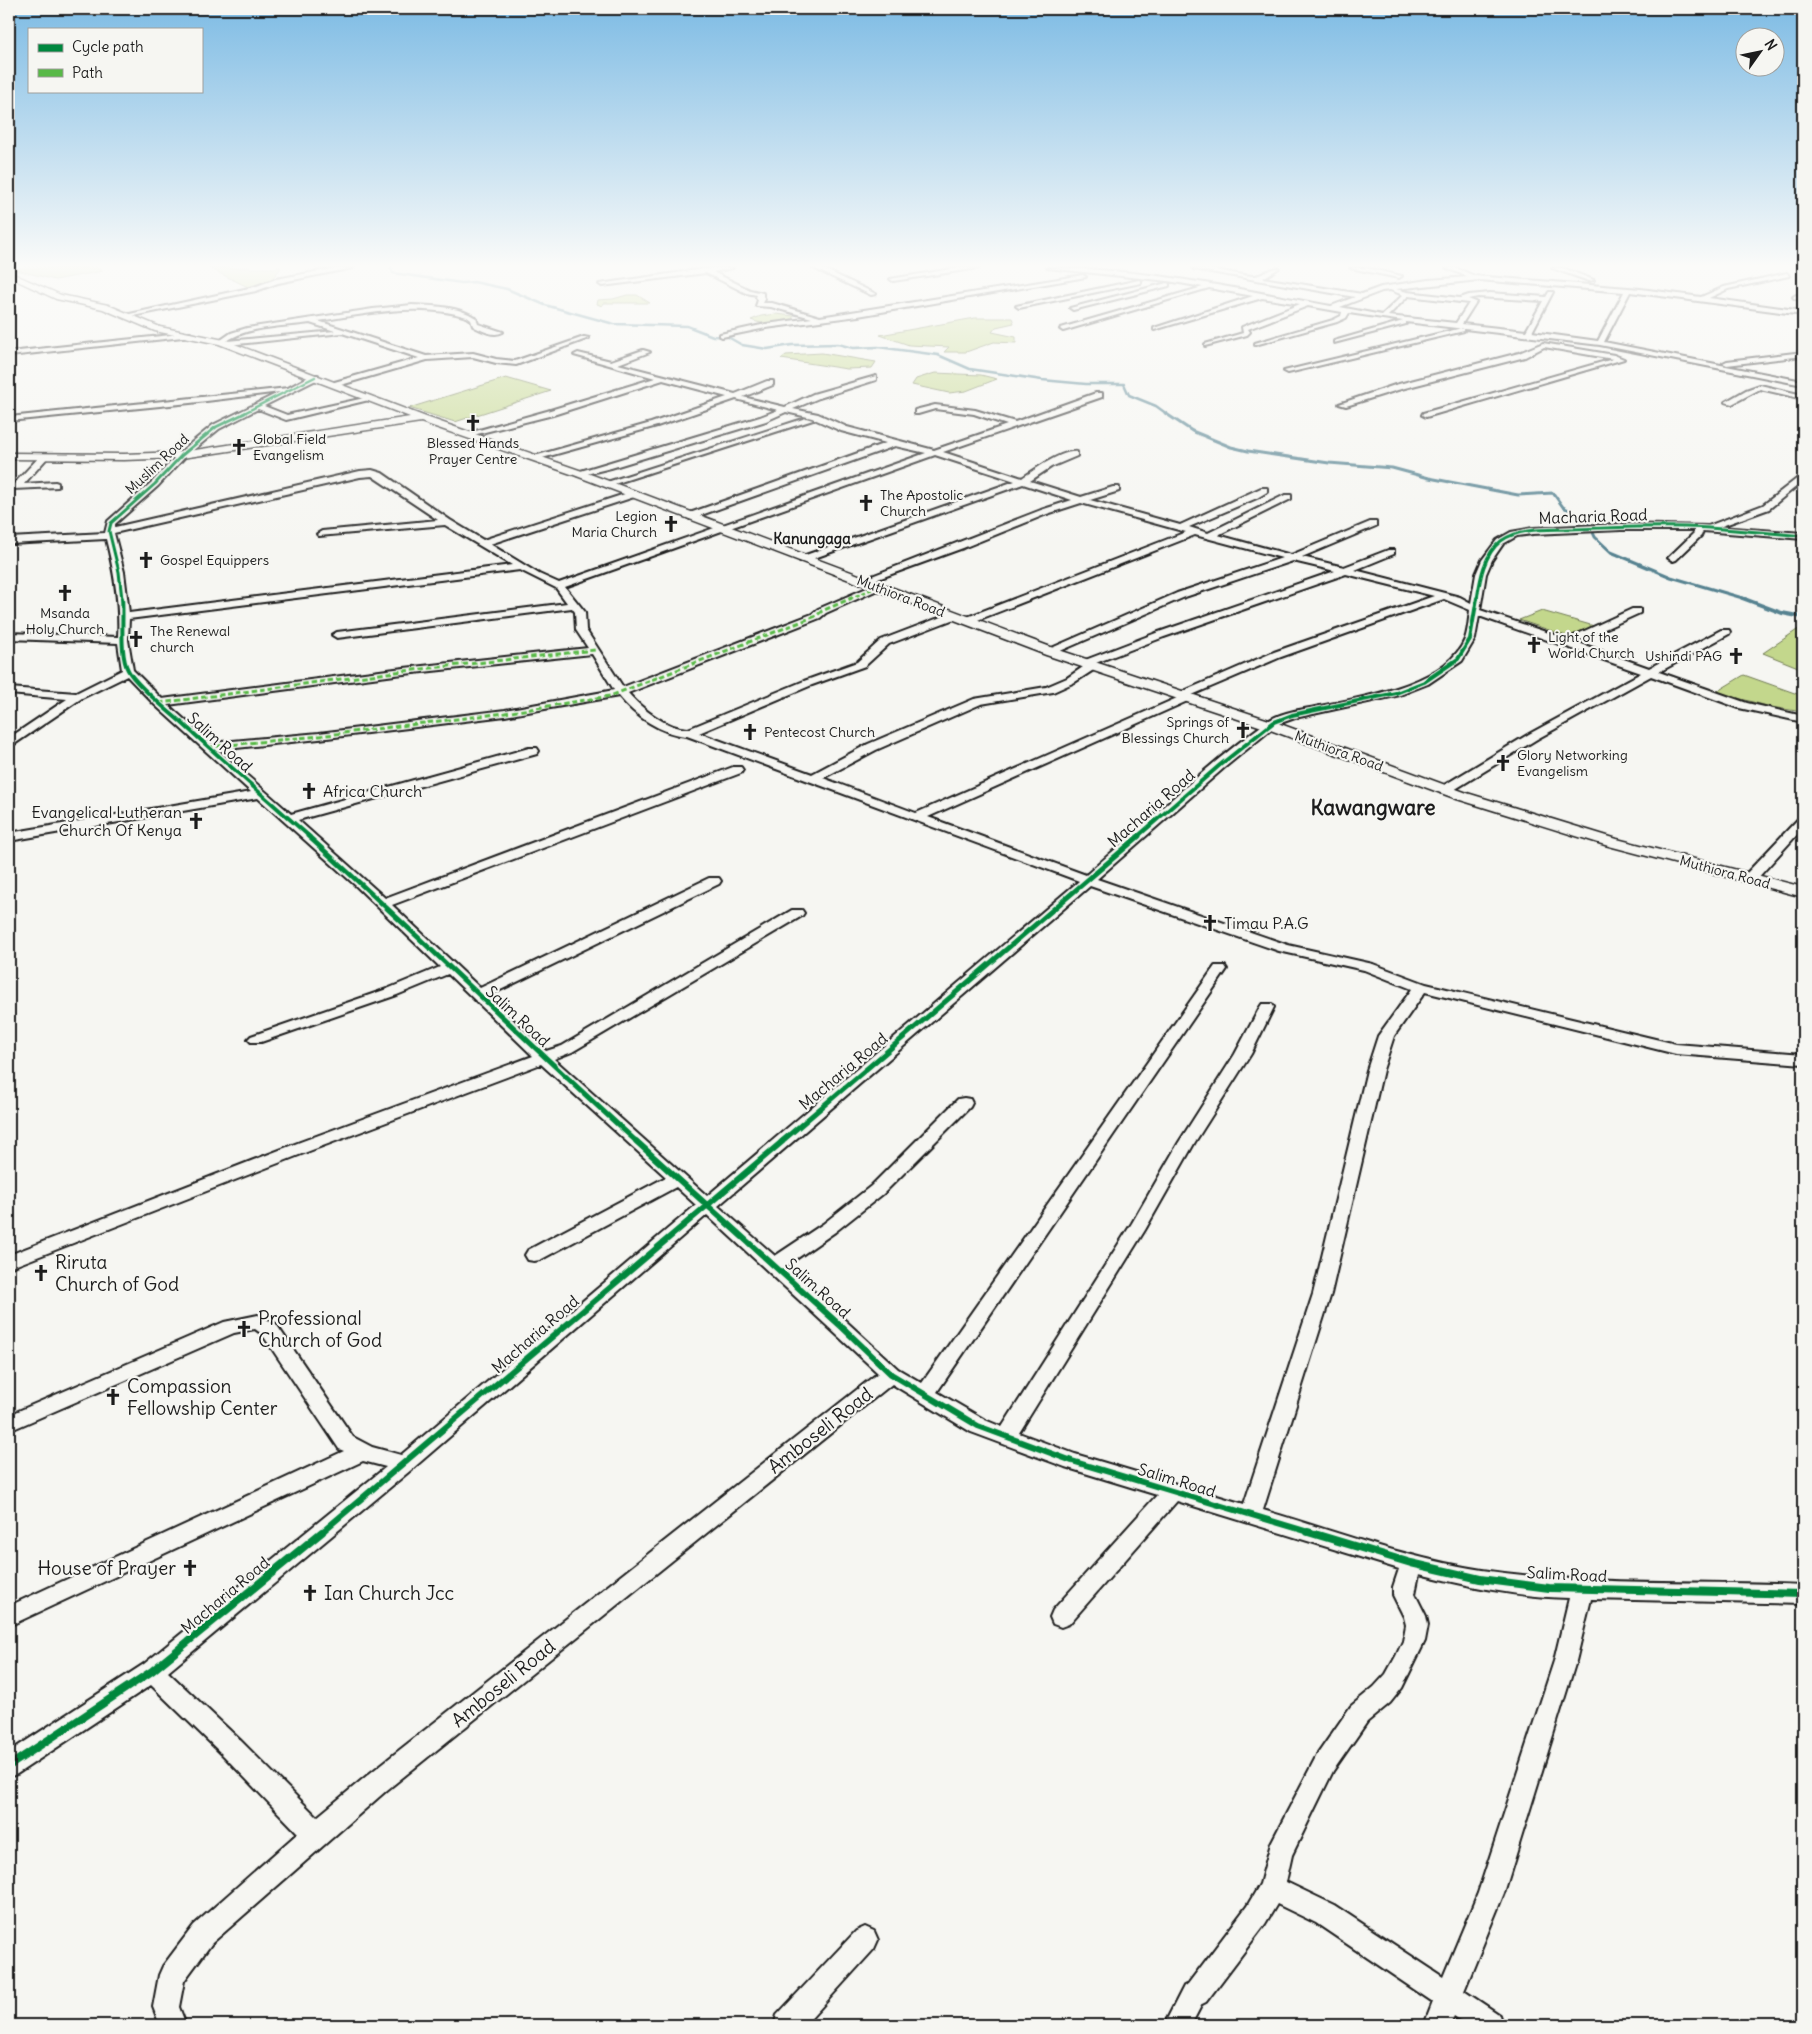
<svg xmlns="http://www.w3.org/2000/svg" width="1812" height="2034" font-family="Delius,sans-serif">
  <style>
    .green { fill: #c3d78c; stroke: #707a54 }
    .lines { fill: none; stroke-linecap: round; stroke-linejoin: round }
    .stream-far2 { stroke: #568290; stroke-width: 2.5 }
    .stream-far1 { stroke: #568290; stroke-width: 3 }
    .stream { stroke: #568290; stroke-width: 4 }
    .minor-casing { stroke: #1c1c1c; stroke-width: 4 }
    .tertiary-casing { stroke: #1c1c1c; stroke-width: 3 }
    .minor { fill: #f6f6f2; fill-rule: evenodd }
    .tertiary { fill: #f6f6f2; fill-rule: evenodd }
    .quiet-far1 { stroke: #58b947; stroke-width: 2.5; stroke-dasharray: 4.5 2.5; stroke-linecap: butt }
    .quiet { stroke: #58b947; stroke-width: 3; stroke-dasharray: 5.5 3; stroke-linecap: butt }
    .cycleway-far5-casing { stroke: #f6f6f2; stroke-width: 4 }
    .cycleway-far4-casing { stroke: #f6f6f2; stroke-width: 5 }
    .cycleway-far3-casing { stroke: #f6f6f2; stroke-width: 6 }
    .cycleway-far2-casing { stroke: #f6f6f2; stroke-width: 8 }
    .cycleway-far1-casing { stroke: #f6f6f2; stroke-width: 9 }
    .cycleway-casing { stroke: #f6f6f2; stroke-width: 11 }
    .cycleway-far5 { stroke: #00873e; stroke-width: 2.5 }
    .cycleway-far4 { stroke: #00873e; stroke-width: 3 }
    .cycleway-far3 { stroke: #00873e; stroke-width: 4 }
    .cycleway-far2 { stroke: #00873e; stroke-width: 5 }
    .cycleway-far1 { stroke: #00873e; stroke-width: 6 }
    .cycleway { stroke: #00873e; stroke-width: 8 }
    .labels { text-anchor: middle; stroke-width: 4.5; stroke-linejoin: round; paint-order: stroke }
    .far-poi-label { font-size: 14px; fill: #1c1c1c; stroke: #f6f6f2; text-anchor: start }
    .far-street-label { font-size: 14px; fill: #1c1c1c; stroke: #f6f6f2 }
    .far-neighbourhood-label { font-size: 15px; font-weight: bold; fill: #1c1c1c; stroke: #f6f6f2 }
    .street-label { font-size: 16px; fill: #1c1c1c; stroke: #f6f6f2 }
    .poi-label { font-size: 16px; fill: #1c1c1c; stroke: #f6f6f2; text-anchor: start }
    .near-poi-label { font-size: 19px; fill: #1c1c1c; stroke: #f6f6f2; text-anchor: start }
    .near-street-label { font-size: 19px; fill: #1c1c1c; stroke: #f6f6f2 }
    .district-label { font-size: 21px; font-weight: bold; fill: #1c1c1c; stroke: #f6f6f2 }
  </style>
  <rect width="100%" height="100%" fill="#f6f6f2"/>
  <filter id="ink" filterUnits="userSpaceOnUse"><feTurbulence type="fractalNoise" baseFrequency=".02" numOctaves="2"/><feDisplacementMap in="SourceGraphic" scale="10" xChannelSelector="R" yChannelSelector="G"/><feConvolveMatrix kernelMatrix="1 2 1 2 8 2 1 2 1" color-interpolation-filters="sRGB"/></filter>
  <g filter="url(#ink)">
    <!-- green -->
    <path class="green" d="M9 268H97L103 271 55 280Z
      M209 268H281L271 280 252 289Z
      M627 295H637L650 303H604L602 306 597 304 598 300 613 299Z
      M776 314 794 316 791 320C778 322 764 326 751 320L761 316Z
      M975 318H1012L1014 323 996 327 992 332 1016 337V343L994 342 966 352H944L949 347 909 345 880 335Z
      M822 353 876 362 872 368 847 369 781 359 786 355Z
      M935 373 981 375 997 379 966 391 949 393 912 385 916 379Z
      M506 378 551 391 455 422 409 408Z
      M1542 611 1594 626 1570 637 1519 620Z
      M1803 626V669L1763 653Z
      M1744 675 1803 696V712L1771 707 1716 692Z"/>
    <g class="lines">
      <!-- stream-far2 -->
      <path class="stream-far2" d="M391 268 393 273 462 283 474 282 507 289 545 305 614 324 687 326 713 336 728 337 742 345 767 349 792 345 838 344 853 348 878 347 938 355 970 369 1042 380 1086 384H1124L1129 395 1156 406 1167 414"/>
      <!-- stream-far1 -->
      <path class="stream-far1" d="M1165 413 1192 431 1231 447 1248 451 1329 463 1392 468 1429 478 1518 495 1553 493 1563 507 1587 519 1595 537 1611 552 1671 577 1746 599"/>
      <!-- stream -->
      <path class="stream" d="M1742 598 1782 613 1803 617"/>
      <!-- minor casing -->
      <g class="minor-casing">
        <path id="minor" d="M337 268H353L278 283 256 291 128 317 125 315 254 287 276 279Z
          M711 268H733L713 272 750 290 763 293V296L765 299 763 303H772L820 317 1083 275 1086 277 858 316 766 328 722 337 720 336V334L766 324 812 318 771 307 756 306 758 300 756 297 757 295 746 293 706 273 602 286 599 284Z
          M813 268H822L876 294 871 295Z
          M958 268H979L893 281 890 279Z
          M1047 268C1143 268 1238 289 1331 306L1355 297 1193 269C1212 266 1233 275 1253 276 1261 277 1268 268 1279 268L1263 278 1362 294 1381 287 1428 280 1469 277 1446 268H1456L1475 276 1641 289 1701 297 1724 287 1787 273 1789 276 1728 289 1709 298 1803 311V315L1630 292 1604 342 1803 381V385L1600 345 1406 322V324L1334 343V341L1403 321 1349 313 1346 318 1337 322 1255 345V343L1333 320 1341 316 1342 312 1308 306 1248 329 1250 332 1247 335 1205 346V344L1243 333 1242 327 1300 304 1262 298 1154 330V328L1253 296 1209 288 1063 331 1060 329 1061 328 1203 287 1168 281ZM1479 280 1624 292 1598 341 1532 332 1553 292H1549L1546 297 1490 293 1469 295 1460 298 1407 292 1396 289ZM1390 290 1403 295 1382 315 1340 307 1382 291ZM1408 296 1469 303 1456 323 1388 316ZM1478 297 1543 301 1526 331 1462 324 1476 302 1468 299Z
          M1350 268H1366L1402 276 1399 278Z
          M1552 268H1563L1594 280 1589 281Z
          M1139 280 1141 281V283L1019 308 1016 306Z
          M1167 283 1169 284V286L1073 310 1070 308Z
          M1796 295 1803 298V302L1794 298 1793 297Z
          M412 305C433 306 458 306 476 318L478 324 503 332C494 337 482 331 473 326L471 320 467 317C417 302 368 314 318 321L426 356 473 353 496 359 515 361 584 337 589 338 516 365 496 363 473 357 427 360 334 387 330 385 331 383 419 358 342 333 228 345 218 342 231 333 247 328 373 309ZM310 323 335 331 227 341C249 326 283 327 310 323Z
          M1462 328 1464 329V331L1288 373 1284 371Z
          M190 333 193 335 192 336 9 356V352Z
          M1543 343 1614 355 1624 359 1426 417 1422 415 1423 413 1613 359 1544 347 1525 357 1401 389 1346 406 1339 404 1395 385 1519 353Z
          M643 350 650 352 618 364 735 394 767 381H773V385L743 397 785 407 813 394 876 376V380L819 398 793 409 818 414 847 427 934 450 1007 425 974 414 935 409 918 414H915V410L935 405 975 410 1015 422 1096 393H1102V397L943 452 1022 478C1035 470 1061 450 1077 452V456L1051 467 1030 481 1081 497 1113 487H1119V491L1090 500 1180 525 1261 488H1267V492L1257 498 1189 527 1208 533 1285 495H1291V499L1218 535 1291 555 1370 522H1376V526L1302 557 1344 567 1388 550H1394V554L1355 570 1460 597 1471 603 1476 574 1482 560 1497 540 1511 532 1533 528 1621 524 1708 526 1763 505 1803 474V481L1769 509 1719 527 1803 533V539L1703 531 1701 536 1676 560 1673 561 1668 558 1694 533V530H1621L1533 534 1517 536 1503 544 1492 560 1486 574 1480 610 1567 639 1632 609H1640V613L1576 642 1649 668 1721 630H1729L1730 632 1729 634 1659 672 1747 703 1803 716V722L1739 708 1651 676 1537 739 1449 793H1441L1439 790 1441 787 1529 734 1641 673 1479 616 1475 639 1462 661 1428 684 1400 695 1295 718 1278 724 1224 768 1097 879 1288 945 1373 964 1426 984 1676 1044 1803 1054V1064L1676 1054 1425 992 1394 1036 1383 1070 1331 1294 1263 1510C1334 1531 1409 1559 1482 1570 1588 1586 1696 1580 1803 1585V1604L1591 1599 1576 1661 1504 1893 1464 1991 1500 2015 1503 2025H1467L1454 2016 1450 2025H1424L1433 2002 1316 1923 1277 1904 1265 1924 1206 2002 1202 2004 1191 2025H1164L1184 1986 1188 1984 1247 1906 1260 1884 1271 1843 1317 1755 1351 1706 1374 1687 1386 1674 1396 1656 1403 1641 1406 1625 1404 1617 1393 1595V1587L1399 1569 1177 1501 1069 1624 1061 1627 1053 1624 1050 1617 1053 1610 1157 1495 1065 1467 971 1432 892 1384 387 1790 212 1943 184 1981 179 2007 186 2025H160L153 2007 159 1975 163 1966 194 1925 298 1833 224 1756 151 1685 17 1774 9 1777V1752L144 1664 386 1467 363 1461 9 1626V1606L344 1451 339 1449 262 1334 255 1329 234 1333 9 1431V1415L224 1322 258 1315 276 1324 353 1437 372 1447 401 1455 696 1205 676 1187 540 1260 534 1261 528 1260 525 1255 528 1250 666 1177 541 1064 312 1150 9 1268V1255L300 1142 533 1056 448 974 397 995 261 1042H251L248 1039 251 1036 387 989 440 967 355 885 258 798 9 841V833L251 792 155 705 127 676 82 698 13 745 9 746V738L67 699 9 694V688L76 693 122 670 118 643 9 639V633L118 637C120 603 114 571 106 539L9 544V538L105 533 108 521 152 482 179 453 213 425 280 392 190 403 9 421V417L288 388 312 375H318V379L264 406 287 415 369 397 373 399 286 420 258 409 219 429 185 457 158 486 115 524V527L360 471 372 470 382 473 450 520 483 540 628 493H634V497L490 544 539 574 559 583 926 453 895 446 690 519 685 516 687 514 886 443 841 431 812 418 786 412 766 421 611 468 578 476 574 473 760 417 778 410 736 399 657 426 535 460 531 457 651 423 727 397 663 380 553 415 469 436 465 434 547 411 655 378 574 355 578 353 611 361ZM935 455 1015 481 800 557V561H806L1023 484 1072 500 1041 510 859 581 864 584 867 583 963 548 1047 514 1081 503 1186 532 962 619 961 621 962 623H970L1195 535 1282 558 1177 593 1047 650 1046 652 1047 654 1051 655 1185 597 1293 561 1335 571 1156 633 1080 662 1079 664 1083 667 1067 678 1046 687 974 699 868 744 812 774 699 733 812 685 865 666 889 644 957 618V614H949L881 640 857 662 804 681 688 729C666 728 642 709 628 693L820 618 826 613 882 588V584H876L818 609 812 614 623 687 586 630 585 612 565 587ZM372 476 438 520 322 531 317 534 319 536 445 525 512 565 129 613 124 572 114 533 360 477ZM520 570 556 588 567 603 337 632 332 635 337 638 572 608 575 612 576 630 588 648 395 669 162 699 133 670 128 640 129 619ZM1346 574 1434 596 1274 652 1177 694V698L916 813 823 778 876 750 981 704 1053 692 1075 682 1095 669 1096 667 1093 664 1164 637ZM1444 599 1470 610C1469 618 1468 631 1465 639 1446 686 1358 698 1315 707 1300 710 1281 712 1268 721 1205 766 1145 824 1086 875L928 817 1192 699 1194 697 1192 695 1281 657ZM592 654 614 690 505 710 319 733 211 743 168 705 395 675ZM619 696C635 716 661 734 687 736L1079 881 707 1196 554 1059 572 1052 802 916 804 913 802 910H792L562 1046 546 1051 488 996 719 884 721 881 719 878H709L480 988 392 905 741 773 743 770 741 767H733L385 898 298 820 537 754 539 751 537 748H529L291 814 218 750 319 739 505 716ZM1090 886 1279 951 1364 970 1412 989 1378 1036 1367 1070 1313 1294 1244 1504 1075 1454 1019 1433 1145 1230 1195 1142 1251 1054 1274 1007 1272 1004H1262L1260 1007 1235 1054 1179 1142 1132 1223 1002 1427 985 1420 937 1392 1227 969 1225 966H1215L922 1383 898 1369 786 1266 835 1232 883 1194 970 1107 972 1103 970 1099 964 1098 958 1099 871 1186 823 1224 775 1256 718 1206ZM707 1215 878 1373 369 1774 317 1817 240 1740 168 1672 411 1470ZM1419 1574C1468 1586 1518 1597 1569 1598L1554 1661 1478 1893 1443 1977 1334 1905 1286 1882 1292 1855 1333 1771 1367 1722 1390 1703 1402 1688 1425 1641 1428 1625 1426 1616 1415 1594Z
          M1803 352V356L1727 365 1723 363 1727 361Z
          M1760 385 1803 395V399L1760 389 1732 404 1725 402 1746 390Z
          M806 418 813 420 608 486 601 484Z
          M44 454 48 457 24 484 55 482 58 483V487L13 489V485L41 455Z
          M1803 817V828L1755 881H1745L1743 878 1745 875 1799 818Z
          M865 1927 874 1931 878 1940 874 1949 805 2025H774L777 2015 856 1931Z"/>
      </g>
      <!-- tertiary casing -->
      <g class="tertiary-casing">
        <path id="tertiary" d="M9 272 61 295 108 305 160 327 224 340 426 417 582 471 1056 649 1275 722 1467 793 1617 839 1803 887V897L1605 845 1457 799 1265 728 1046 655 574 475 421 422 182 458 124 460 9 459V453L124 454 182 452 410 417 219 344 155 331 103 309 56 299 9 277Z"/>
      </g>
      <!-- minor -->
      <use href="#minor" class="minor"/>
      <!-- tertiary -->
      <use href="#tertiary" class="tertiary"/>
      <!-- quiet-far1 -->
      <path class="quiet-far1" d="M849 599 879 586"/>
      <!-- quiet -->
      <path class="quiet" d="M159 703 395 672 595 650
        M208 747 319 736 505 713 610 696 816 616 822 611 852 598"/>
      <!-- cycleway-far5 casing -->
      <g class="cycleway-far5-casing">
        <path id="cycleway-far5" d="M242 414 315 377"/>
      </g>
      <!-- cycleway-far4 casing -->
      <g class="cycleway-far4-casing">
        <path id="cycleway-far4" d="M122 599 119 572 109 531 111 523 155 484 182 455 216 427 245 413
          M1477 599C1480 579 1484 554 1501 541 1520 527 1549 530 1571 529 1609 528 1647 526 1685 527 1725 528 1764 533 1803 536"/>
      </g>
      <!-- cycleway-far3 casing -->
      <g class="cycleway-far3-casing">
        <path id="cycleway-far3" d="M122 598C124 617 119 654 128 670 134 683 169 712 182 723 224 761 267 799 310 837
          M1137 837 1220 765 1274 722 1292 715 1396 693 1424 682 1458 659 1470 639 1477 598"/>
      </g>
      <!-- cycleway-far2 casing -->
      <g class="cycleway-far2-casing">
        <path id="cycleway-far2" d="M308 836C420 936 526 1042 637 1142
          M781 1142 1139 836"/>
      </g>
      <!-- cycleway-far1 casing -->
      <g class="cycleway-far1-casing">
        <path id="cycleway-far1" d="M636 1141 843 1328 891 1374 978 1426 1072 1461 1312 1533
          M321 1533 783 1141"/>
      </g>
      <!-- cycleway casing -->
      <g class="cycleway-casing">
        <path id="cycleway" d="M1308 1532 1411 1563 1480 1579 1549 1588 1803 1594
          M9 1766 152 1671 322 1532"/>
      </g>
      <!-- cycleway-far5 -->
      <use href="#cycleway-far5" class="cycleway-far5"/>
      <!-- cycleway-far4 -->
      <use href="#cycleway-far4" class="cycleway-far4"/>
      <!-- cycleway-far3 -->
      <use href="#cycleway-far3" class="cycleway-far3"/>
      <!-- cycleway-far2 -->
      <use href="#cycleway-far2" class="cycleway-far2"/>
      <!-- cycleway-far1 -->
      <use href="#cycleway-far1" class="cycleway-far1"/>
      <!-- cycleway -->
      <use href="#cycleway" class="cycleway"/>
    </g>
  </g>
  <!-- sky -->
  <linearGradient id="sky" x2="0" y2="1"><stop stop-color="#7dbbe4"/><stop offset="0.48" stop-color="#fbfbf9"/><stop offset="1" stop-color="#fbfbf9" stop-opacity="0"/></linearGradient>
  <rect width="1812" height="553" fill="url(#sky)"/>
  <!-- icons -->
  <defs>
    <g id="church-bare" transform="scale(1.35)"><path d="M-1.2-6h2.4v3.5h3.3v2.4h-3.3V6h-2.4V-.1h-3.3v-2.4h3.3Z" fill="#1c1c1c" stroke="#f6f6f2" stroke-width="2.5" paint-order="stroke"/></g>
  </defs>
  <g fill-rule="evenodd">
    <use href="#church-bare" x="473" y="423"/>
    <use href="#church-bare" x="239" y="447"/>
    <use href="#church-bare" x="866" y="503"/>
    <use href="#church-bare" x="671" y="524"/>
    <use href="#church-bare" x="146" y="560"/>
    <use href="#church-bare" x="65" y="593"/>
    <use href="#church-bare" x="136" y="639"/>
    <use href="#church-bare" x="1534" y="645"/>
    <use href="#church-bare" x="1736" y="656"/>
    <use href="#church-bare" x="1243" y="730"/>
    <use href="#church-bare" x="750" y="732"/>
    <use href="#church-bare" x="1503" y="763"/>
    <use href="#church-bare" x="309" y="791"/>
    <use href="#church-bare" x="196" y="821"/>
    <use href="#church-bare" x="1210" y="923"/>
    <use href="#church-bare" x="41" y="1273"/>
    <use href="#church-bare" x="244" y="1329"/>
    <use href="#church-bare" x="113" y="1397"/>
    <use href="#church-bare" x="190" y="1568"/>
    <use href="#church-bare" x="310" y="1593"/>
  </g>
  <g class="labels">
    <!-- far-poi labels -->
    <g class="far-poi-label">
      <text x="253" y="444">Global Field<tspan x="253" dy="16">Evangelism</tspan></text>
      <text x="473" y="448" text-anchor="middle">Blessed Hands<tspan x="473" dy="16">Prayer Centre</tspan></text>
      <text x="880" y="500">The Apostolic<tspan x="880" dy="16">Church</tspan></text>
      <text x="657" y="521" text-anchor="end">Legion<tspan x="657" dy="16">Maria Church</tspan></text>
      <text x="160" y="565">Gospel Equippers</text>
      <text x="65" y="618" text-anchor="middle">Msanda<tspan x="65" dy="16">Holy Church</tspan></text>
      <text x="150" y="636">The Renewal<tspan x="150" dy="16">church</tspan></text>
      <text x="1548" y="642">Light of the<tspan x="1548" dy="16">World Church</tspan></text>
      <text x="1722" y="661" text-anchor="end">Ushindi PAG</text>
      <text x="1229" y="727" text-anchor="end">Springs of<tspan x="1229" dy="16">Blessings Church</tspan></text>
      <text x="764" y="737">Pentecost Church</text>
      <text x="1517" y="760">Glory Networking<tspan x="1517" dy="16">Evangelism</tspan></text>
    </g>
    <!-- far-street labels -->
    <g class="far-street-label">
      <text transform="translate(157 464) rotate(-43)" y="5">Muslim Road</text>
      <text transform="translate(901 596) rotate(21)" y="5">Muthiora Road</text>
      <text transform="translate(1339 751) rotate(20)" y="5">Muthiora Road</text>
      <text transform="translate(1725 872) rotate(15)" y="5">Muthiora Road</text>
    </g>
    <!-- far-neighbourhood labels -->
    <g class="far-neighbourhood-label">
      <text x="812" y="544">Kanungaga</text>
    </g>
    <!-- street labels -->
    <g class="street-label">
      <text transform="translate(1593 516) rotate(-2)" y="6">Macharia Road</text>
      <text transform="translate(220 742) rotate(42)" y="6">Salim Road</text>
      <text transform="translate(1151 808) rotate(-41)" y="6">Macharia Road</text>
      <text transform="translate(518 1016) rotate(43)" y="6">Salim Road</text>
      <text transform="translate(843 1071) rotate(-40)" y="6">Macharia Road</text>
      <text transform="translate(818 1288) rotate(42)" y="6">Salim Road</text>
      <text transform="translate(535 1334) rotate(-41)" y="6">Macharia Road</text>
      <text transform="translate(1177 1480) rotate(17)" y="6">Salim Road</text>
      <text transform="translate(1567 1574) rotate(3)" y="6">Salim Road</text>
      <text transform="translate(225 1595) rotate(-40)" y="6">Macharia Road</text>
    </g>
    <!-- poi labels -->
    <g class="poi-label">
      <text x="323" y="797">Africa Church</text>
      <text x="182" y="818" text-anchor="end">Evangelical Lutheran<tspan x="182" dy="18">Church Of Kenya</tspan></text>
      <text x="1224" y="929">Timau P.A.G</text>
    </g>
    <!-- near-poi labels -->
    <g class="near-poi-label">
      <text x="55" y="1269">Riruta<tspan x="55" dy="22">Church of God</tspan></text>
      <text x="258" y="1325">Professional<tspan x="258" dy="22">Church of God</tspan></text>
      <text x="127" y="1393">Compassion<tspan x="127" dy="22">Fellowship Center</tspan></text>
      <text x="176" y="1575" text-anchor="end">House of Prayer</text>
      <text x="324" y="1600">Ian Church Jcc</text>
    </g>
    <!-- near-street labels -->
    <g class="near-street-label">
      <text transform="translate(820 1430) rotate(-38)" y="7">Amboseli Road</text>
      <text transform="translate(503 1683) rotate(-39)" y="7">Amboseli Road</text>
    </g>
    <!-- district labels -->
    <g class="district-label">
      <text x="1373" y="815">Kawangware</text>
    </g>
  </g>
  <!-- margin -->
  <rect width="1812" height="2034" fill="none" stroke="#f6f6f2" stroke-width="30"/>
  <rect x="15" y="15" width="1782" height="2004" fill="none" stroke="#1c1c1c" stroke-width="2" filter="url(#ink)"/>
  <!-- legend -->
  <rect x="28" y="28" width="175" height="65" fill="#f6f6f2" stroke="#9f9f9c"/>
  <rect x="38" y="44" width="25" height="8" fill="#00873e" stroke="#9f9f9c"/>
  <text x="72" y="52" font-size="15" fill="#1c1c1c">Cycle path</text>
  <rect x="38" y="69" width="25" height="8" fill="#58b947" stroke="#9f9f9c"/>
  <text x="72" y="78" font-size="15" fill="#1c1c1c">Path</text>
  <!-- north arrow -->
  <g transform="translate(1760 52) rotate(57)"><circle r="24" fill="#f6f6f2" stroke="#9f9f9c"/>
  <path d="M0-4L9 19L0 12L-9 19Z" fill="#1c1c1c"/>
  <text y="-8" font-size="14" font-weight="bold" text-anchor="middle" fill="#1c1c1c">N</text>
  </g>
</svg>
